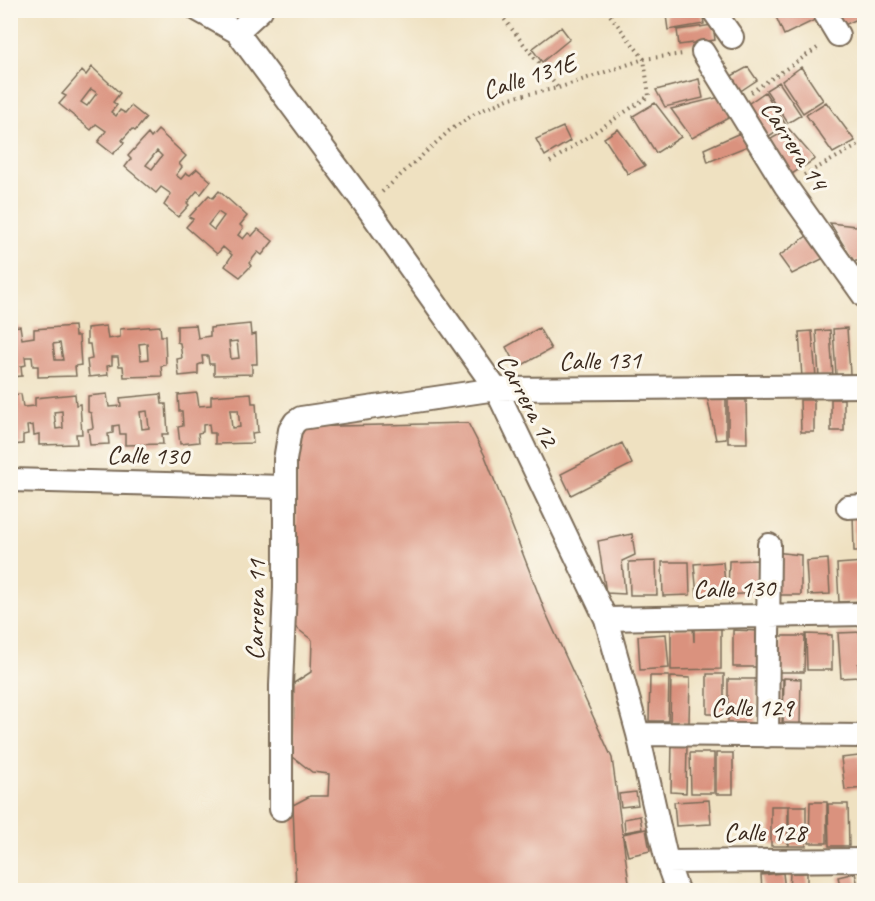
<svg xmlns="http://www.w3.org/2000/svg" width="875" height="901" font-family="Caveat,sans-serif">
  <style>
    .building { fill: #da927e; fill-rule: evenodd }
    .lines { fill: none; stroke-linecap: round; stroke-linejoin: round }
    .minor-casing { stroke: #7a6a57; stroke-width: 26 }
    .path { stroke: #7a6a57; stroke-width: 4; stroke-dasharray: 1.5 4.5; stroke-linecap: butt }
    .minor { stroke: #fff; stroke-width: 22 }
    .labels { text-anchor: middle; stroke-width: 6; stroke-linejoin: round; paint-order: stroke }
    .street-label { font-size: 26px; fill: #3b2a1e; stroke: #fbf7ec }
  </style>
  <rect width="100%" height="100%" fill="#fbf7ec"/>
  <filter id="ink" filterUnits="userSpaceOnUse"><feTurbulence type="fractalNoise" baseFrequency=".0167" numOctaves="2"/><feDisplacementMap in="SourceGraphic" scale="12" xChannelSelector="R" yChannelSelector="G"/><feConvolveMatrix kernelMatrix="1 2 1 2 8 2 1 2 1" color-interpolation-filters="sRGB"/></filter>
  <filter id="wash" filterUnits="userSpaceOnUse"><feTurbulence type="fractalNoise" baseFrequency=".008" numOctaves="4" result="noise"/><feDisplacementMap in="SourceGraphic" scale="24" xChannelSelector="R" yChannelSelector="G"/><feGaussianBlur stdDeviation="1.35" result="paint"/><feColorMatrix in="noise" values="0 0 0 0 0 0 0 0 0 0 0 0 0 0 0 0 0 1.4 0 .05"/><feComposite in="paint" operator="in"/></filter>
  <g filter="url(#wash)">
    <rect width="100%" height="100%" fill="#efe1c1"/>
    <g id="blocks">
      <!-- building -->
      <path class="building" d="M694 10H702L704 24 668 30 666 15Z
        M773 10H793L781 17 795 10H813L817 19 784 35Z
        M835 10H864V16L838 28Z
        M713 25 715 40 679 45 677 30Z
        M561 27 570 39 542 62 532 49Z
        M92 67 120 93 113 102 117 105 111 112 116 116 120 110 125 113 131 106 146 118 135 131 132 129 122 140 124 143 113 154 98 142 106 131 96 124 91 130 59 104 66 96 62 94 82 71 86 75ZM91 89 97 93 87 106 81 102Z
        M748 67 757 80 736 94 726 79Z
        M801 67 823 100 803 113 782 81Z
        M699 79 703 98 665 107 656 90Z
        M779 82 801 115 788 123 766 90Z
        M765 92 786 125 766 138 745 106Z
        M720 97 732 116 692 138 671 109Z
        M826 102 855 141 833 153 806 115Z
        M655 103 681 137 656 153 633 116Z
        M563 127 570 141 545 156 536 139Z
        M618 129 645 166 628 174 604 138Z
        M789 129 815 159 792 174 769 140Z
        M158 130 186 156 179 164 182 167 176 175 181 179 186 173 190 175 197 169 211 181 201 194 197 191 187 203 189 205 178 217 164 205 171 194 161 187 156 193 125 167 131 159 128 156 148 134 151 138ZM157 151 162 156 152 169 146 165Z
        M740 133 748 146 708 162 704 149Z
        M219 191 247 216 240 225 243 228 238 235 243 239 248 233 252 236 258 229 273 241 262 255 258 252 249 263 251 266 240 277 225 266 232 255 223 247 217 254 186 227 193 219 189 217 209 195 213 198ZM218 212 224 216 214 230 208 225Z
        M830 223 864 227V261H853Z
        M811 233 826 257 792 274 779 256Z
        M250 324 251 335 256 334 257 364H252V374L214 375V364H209L208 356H202L203 363 198 365V374L179 376 177 359 182 358 180 343 177 342V326L196 325 198 338 210 336V328ZM237 341 239 358 231 359 229 342Z
        M20 326 22 339 34 337V329L74 326 75 336H79L81 365 75 366 76 376 38 377V366H33L32 357H25L26 365 21 366 22 376 10 377V327ZM60 343 63 360H55L53 344Z
        M106 326 108 339 120 337V329L160 326 161 336H165L166 365 161 366 162 376 124 377 123 366H119L118 357H112V365L107 366 108 375 89 377 87 360 92 359 90 344H87V328ZM147 343 148 359 141 360 139 344Z
        M539 328 551 349 517 368 506 347Z
        M847 328 850 374 836 375 833 329Z
        M830 330 833 376 819 377 816 331Z
        M812 331 816 377 802 378 799 332Z
        M197 393 199 406 211 405V396L251 393 252 403H256L258 432 252 433 253 443 215 444V433H210L209 424 203 425V432L198 433 199 442 180 444 178 427 183 426 182 411H179L178 395ZM230 410H238L240 427 232 428Z
        M21 394 23 407 35 406V398L75 394 76 405 80 404 82 434H76L77 444 39 445V434L34 435 33 425 27 426 28 434 23 435V444L10 445V395ZM62 411 63 428 56 429 54 412Z
        M107 394 109 407 121 406 120 398 161 394 162 404H166L168 434H162L163 444 125 445V434H120L119 425 113 426V433L108 434 109 444 90 445 88 429 93 428 91 413 88 412V396ZM147 411 149 428 142 429 140 412Z
        M707 396H726V439L716 440Z
        M831 399H844V431H831Z
        M728 400H746L747 443H728Z
        M800 400H814V432H801Z
        M468 423 485 456 545 611 612 758 630 890H296L293 805 310 796H328L329 774 312 772 293 757 294 683 311 672 312 640 295 627 297 427Z
        M622 443 632 464 571 495 561 474Z
        M853 514H864V551H854Z
        M632 534 635 555 622 561 625 594 606 593 598 541Z
        M774 552 801 555V595H774Z
        M828 559 830 594 808 595 806 561Z
        M757 560V593L728 595 729 561Z
        M656 561 657 595H630L629 562Z
        M662 562H689L690 595 663 596Z
        M723 562 726 593 697 596 694 564Z
        M864 562V601L839 602 837 564Z
        M693 628 694 642V628H721V669L671 670V629Z
        M733 630 759 631 758 667H733Z
        M863 632 864 664H858L859 677 841 678 838 633Z
        M666 634 669 668 640 670 638 636Z
        M806 634 832 635V670H807Z
        M780 636H805L804 672H779Z
        M707 674H724V714H707Z
        M650 676H669L668 721H649Z
        M671 677 690 678 689 723 670 722Z
        M784 678 801 679 800 725 783 724Z
        M728 679H756V725H728Z
        M774 679H783L782 725H773Z
        M672 744 687 745 686 793 671 792Z
        M690 753H714V793H691Z
        M716 753H733V794H716Z
        M859 756 863 788 845 790 841 758Z
        M636 792 638 805 621 807 619 794Z
        M709 800 711 824 676 826 674 802Z
        M810 802H827V843H809Z
        M828 804H848L849 846H829Z
        M771 806H788V846H771Z
        M789 806H806V846H789Z
        M640 816 642 829 625 832 624 819Z
        M646 829 650 851 628 856 623 834Z
        M783 873 785 890H762L761 875Z
        M790 873H807V890H789Z
        M855 873 859 890H841L838 877Z"/>
    </g>
  </g>
  <g filter="url(#ink)">
    <use href="#blocks" fill-opacity="0" stroke="#7a6a57" stroke-width="1.5"/>
    <g class="lines">
      <!-- minor casing -->
      <g class="minor-casing">
        <path id="minor" d="M198 10 237 32 367 207 496 389 606 619 638 734 667 862 677 890
          M713 10 732 37
          M823 10 838 35
          M237 32 261 10
          M703 52 785 185 864 296
          M10 480 284 487
          M848 507 864 506
          M606 619 864 614
          M638 734 864 736
          M767 736 769 545
          M281 809V686L285 588V460L290 430 295 422 301 418 496 389 864 386
          M667 862 864 860"/>
      </g>
      <!-- path -->
      <path class="path" d="M497 10 558 88
        M751 92 819 47
        M550 162 649 96 644 59 606 10
        M804 175 859 145
        M382 192 449 131 476 113 510 98 558 88 644 59 684 54"/>
      <!-- minor -->
      <use href="#minor" class="minor"/>
    </g>
  </g>
  <g class="labels">
    <!-- street labels -->
    <g class="street-label">
      <text transform="translate(529 76) rotate(-18)" y="9">Calle 131E</text>
      <text transform="translate(795 145) rotate(57)" y="9">Carrera 14</text>
      <text transform="translate(600 360) rotate(-1)" y="9">Calle 131</text>
      <text transform="translate(528 400) rotate(62)" y="9">Carrera 12</text>
      <text transform="translate(148 455) rotate(1)" y="9">Calle 130</text>
      <text transform="translate(734 588) rotate(-1)" y="9">Calle 130</text>
      <text transform="translate(255 610) rotate(-89)" y="9">Carrera 11</text>
      <text x="752" y="716">Calle 129</text>
      <text x="765" y="841">Calle 128</text>
    </g>
  </g>
  <!-- margin -->
  <rect width="875" height="901" fill="none" stroke="#fbf7ec" stroke-width="36"/>
</svg>
